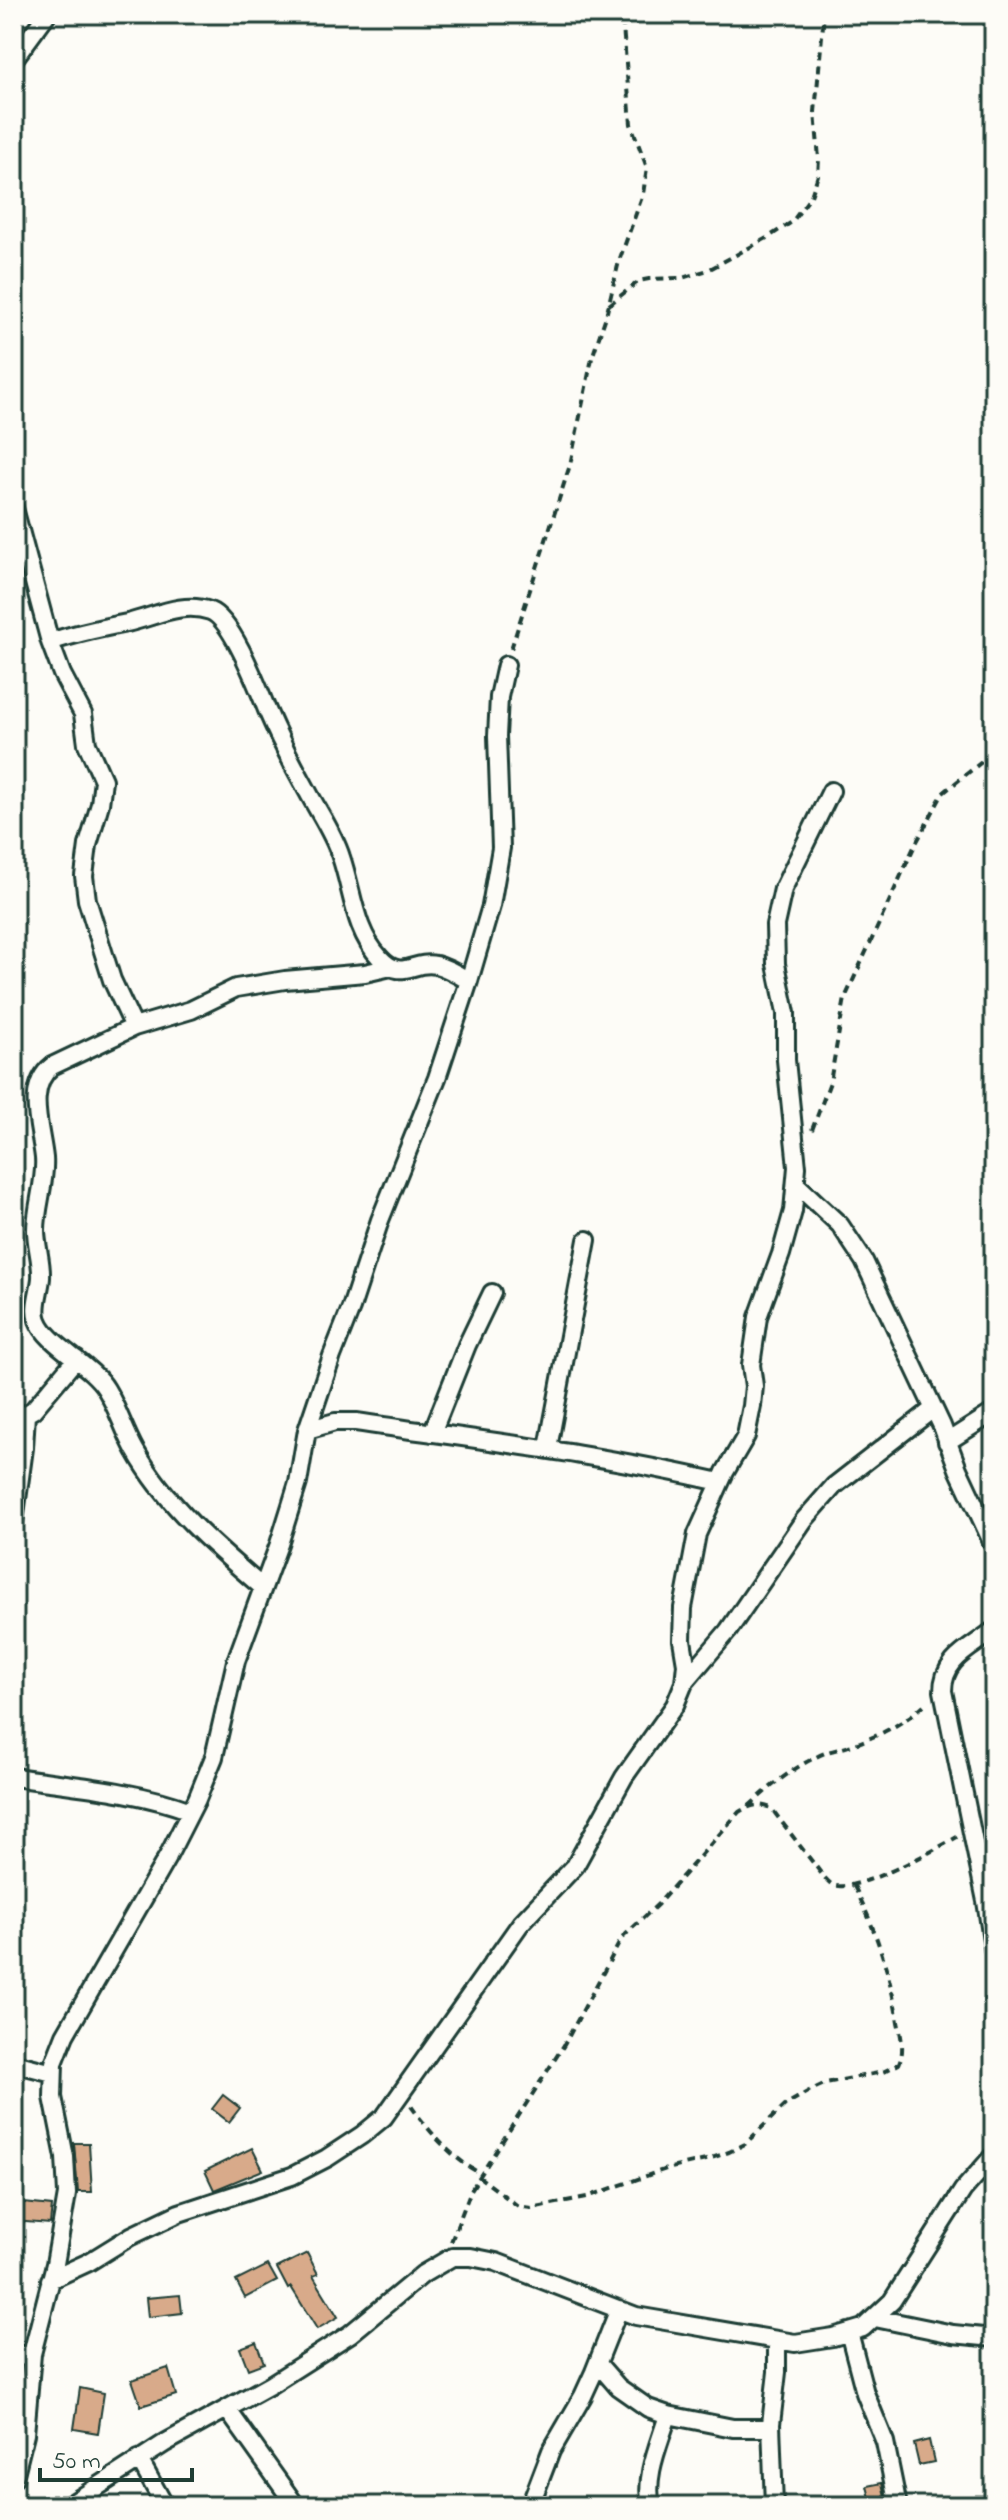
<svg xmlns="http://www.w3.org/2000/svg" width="1008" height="2520" font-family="'Indie Flower',sans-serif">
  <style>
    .building { fill: #d8aa8a; stroke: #1f3d34; stroke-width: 2 }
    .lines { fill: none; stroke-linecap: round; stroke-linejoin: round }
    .street-casing { stroke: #1f3d34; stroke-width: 22 }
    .path { stroke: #1f3d34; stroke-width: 4; stroke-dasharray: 8 6; stroke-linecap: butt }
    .street { stroke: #fdfcf7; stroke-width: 16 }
  </style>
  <rect width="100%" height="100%" fill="#fdfcf7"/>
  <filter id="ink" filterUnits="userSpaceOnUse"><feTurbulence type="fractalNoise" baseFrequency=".0125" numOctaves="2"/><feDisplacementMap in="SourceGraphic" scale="16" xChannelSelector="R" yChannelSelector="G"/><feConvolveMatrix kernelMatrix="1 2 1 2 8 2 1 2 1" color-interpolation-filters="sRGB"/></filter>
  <g filter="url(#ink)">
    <!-- building -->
    <path class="building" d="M223 2095 240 2108 229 2122 212 2109Z
      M74 2143H89L92 2192H78Z
      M252 2148 263 2170 214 2190 205 2171Z
      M14 2202 52 2206 50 2224 14 2221Z
      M307 2253 318 2274 313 2276 338 2317 317 2329 291 2287 288 2289 277 2268Z
      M268 2265 277 2281 245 2298 236 2281Z
      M180 2295 182 2313 148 2317 146 2298Z
      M256 2342 264 2363 248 2369 240 2348Z
      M168 2368 176 2395 141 2406 132 2380Z
      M80 2388 104 2393 98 2433 74 2429Z
      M929 2440 934 2462 919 2465 914 2444Z
      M882 2483 887 2506H872L867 2486Z"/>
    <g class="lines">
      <!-- street casing -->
      <g class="street-casing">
        <path id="street" d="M14 59 47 14
          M14 508 50 642 62 674 83 714 87 744 103 780 100 804 88 845 84 876 87 900 112 980 134 1027
          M50 642C76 633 101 628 127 623 154 617 182 601 210 611 232 619 258 688 267 710 279 738 293 765 308 792 319 813 334 834 341 857 353 892 354 930 380 958 402 982 412 960 436 965 448 968 459 975 469 981
          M796 1184 840 1225 864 1261 942 1426 958 1469 994 1546
          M14 1421 33 1410 76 1359
          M307 1430 335 1422H356C478 1440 600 1454 720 1482
          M432 1433 467 1345 492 1293
          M947 1442 994 1412
          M548 1448 587 1240
          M14 1522 24 1448 26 1414
          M262 1587C214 1546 166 1505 135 1450 124 1430 117 1407 106 1389 91 1364 47 1345 38 1320 33 1308 40 1291 41 1278 42 1262 36 1246 36 1230 36 1207 46 1180 44 1158 41 1128 25 1087 52 1066L134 1027 191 1010 236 988 285 980 365 973 391 967
          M994 1630C971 1649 943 1658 943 1691L986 1901 994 1953
          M684 1683 728 1631 804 1520 834 1486 933 1409
          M14 1777C74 1786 134 1790 191 1811
          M14 2063 53 2073
          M50 2280 89 2262 131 2236 179 2213 292 2176 327 2158 362 2135 384 2117 521 1923 575 1866 624 1777 675 1705 684 1683 686 1664 682 1640 683 1608 697 1534 725 1472 746 1436 752 1406 754 1386 751 1365 758 1317 781 1254 793 1211 797 1167 786 1060V1013L776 964 775 925 783 889 831 791
          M875 2318 953 2334 994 2338
          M849 2332 865 2393 885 2442 898 2506
          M14 2356 32 2354
          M598 2364 618 2387 648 2408 668 2415 733 2428H771
          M227 2409 296 2506
          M139 2459 165 2506
          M14 2478 25 2434 32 2354 55 2264 67 2194 65 2157 53 2097 54 2063 65 2035 168 1856 197 1799 214 1757 236 1661 279 1544 298 1483 307 1430 332 1356 351 1308 380 1220 437 1078 469 981 491 906 501 848 497 736 499 697 506 665
          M68 2506 165 2443 270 2385 350 2334 423 2274 452 2257H471L496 2262 636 2316 795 2343 833 2337 863 2328 892 2301 963 2190 994 2155
          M530 2506 551 2451 583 2396 594 2372 619 2309
          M651 2506C644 2476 659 2445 668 2415
          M774 2506 771 2424 777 2372V2340"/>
      </g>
      <!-- path -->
      <path class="path" d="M609 305 639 281 649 279 682 278 708 270 767 238 792 222 811 196 818 175 819 159 815 112 824 14
        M511 649 570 465 592 358 606 316 619 261 643 194 647 168 631 124 622 14
        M812 1130 830 1082 845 998 914 847 943 793 994 752
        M749 1806C772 1785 796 1765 825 1753 832 1750 841 1749 849 1746 879 1736 906 1723 928 1701
        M411 2106C429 2131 452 2159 480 2173
        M478 2176 518 2206 531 2208 587 2197 666 2169 706 2160 729 2152 745 2144 785 2105 809 2091 826 2083 883 2072 899 2064C905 2050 901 2036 898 2022 890 1974 876 1929 854 1886
        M451 2242 471 2190 564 2045 622 1938 658 1904 739 1812C751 1805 758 1803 771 1808L824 1877C826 1879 830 1884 833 1885 855 1894 935 1850 957 1837"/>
      <!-- street -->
      <use href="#street" class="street"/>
    </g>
  </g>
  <!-- margin -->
  <rect width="1008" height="2520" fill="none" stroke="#fdfcf7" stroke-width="48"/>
  <rect x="24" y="24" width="960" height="2472" fill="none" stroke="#1f3d34" stroke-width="3" filter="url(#ink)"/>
  <!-- scale -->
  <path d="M40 2468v12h152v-12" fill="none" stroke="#1f3d34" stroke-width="4"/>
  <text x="52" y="2468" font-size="24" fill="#1f3d34" stroke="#fdfcf7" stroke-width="6" paint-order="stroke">50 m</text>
</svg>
